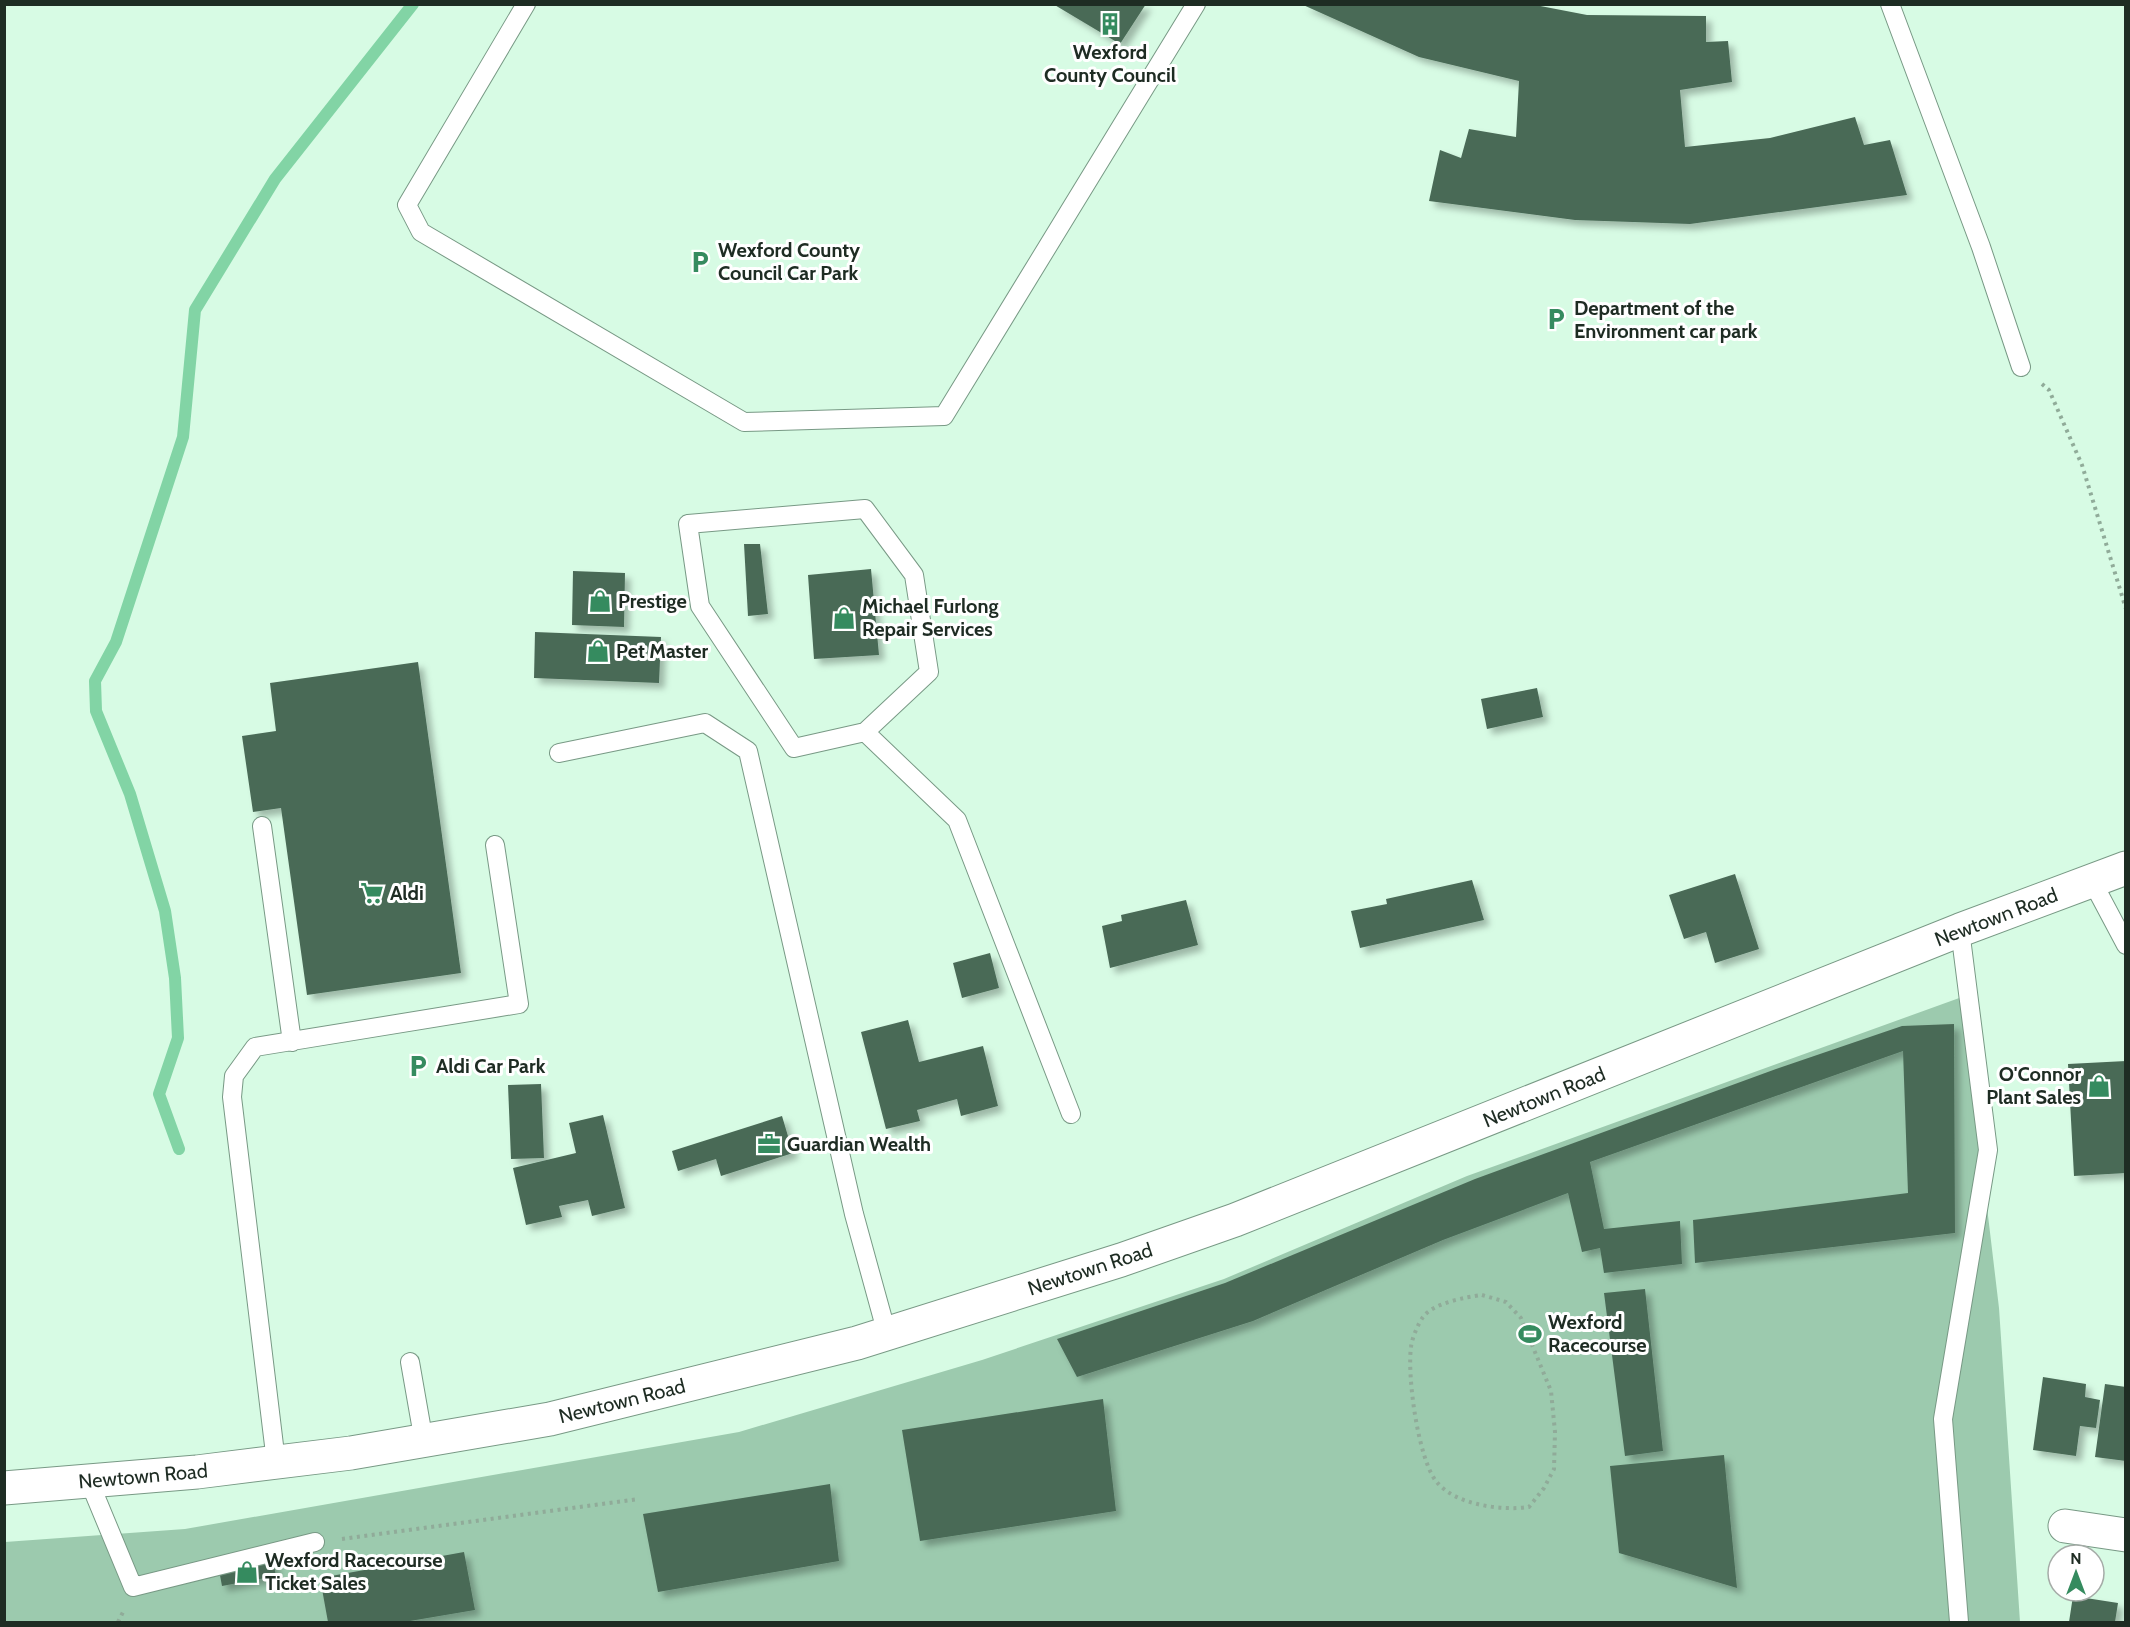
<svg xmlns="http://www.w3.org/2000/svg" width="2130" height="1627" font-family="Cabin,sans-serif">
  <style>
    .green { fill: #9ccaae }
    .lines { fill: none; stroke-linecap: round; stroke-linejoin: round }
    .stream { stroke: #82d4a5; stroke-width: 12 }
    .building { fill: #4a6a57; filter: url(#shadow) }
    .service-casing { stroke: #789985; stroke-width: 20 }
    .minor-casing { stroke: #789985; stroke-width: 35 }
    .secondary-casing { stroke: #789985; stroke-width: 35 }
    .path { stroke: #90ab99; stroke-width: 4; stroke-dasharray: 3 4.5; stroke-linecap: butt }
    .service { stroke: #fff; stroke-width: 18 }
    .minor { stroke: #fff; stroke-width: 33 }
    .secondary { stroke: #fff; stroke-width: 33 }
    .labels { text-anchor: middle; stroke-width: 6; stroke-linejoin: round; paint-order: stroke }
    .poi-label { font-size: 20px; font-weight: bold; fill: #1e2c23; stroke: #fff; text-anchor: start }
    .street-label { font-size: 20px; fill: #1e2c23; stroke: #fff }
  </style>
  <defs>
    <filter id="shadow"><feDropShadow dx="5.5" dy="5.5" stdDeviation="3" flood-color="#0004"/></filter>
  </defs>
  <rect width="100%" height="100%" fill="#d7fbe4"/>
  <!-- green -->
  <path class="green" d="M1962 997 1999 1308 2020 1622H5V1542L185 1529 739 1432 982 1360 1224 1279 1467 1176Z"/>
  <g class="lines">
    <!-- stream -->
    <path class="stream" d="M179 1149 159 1094 178 1038 175 978 165 911 130 794 96 711 95 681 116 642 183 437 195 310 275 179 413 4"/>
  </g>
  <!-- building -->
  <path class="building" d="M1053 4H1146L1120 44Z
    M1301 4H1530L1587 15 1706 16V42L1728 41 1732 82 1680 90 1685 147 1770 138 1855 117 1864 145 1890 140 1907 195 1690 224 1575 220 1429 201 1440 150 1461 158 1469 129 1516 137 1519 81 1419 57Z
    M744 544H760L768 614 748 616Z
    M871 569 879 655 814 659 808 575Z
    M573 571 625 573 624 627 572 625Z
    M535 632 661 637 659 683 534 678Z
    M418 662 461 973 307 995 281 808 253 812 242 736 276 731 270 683Z
    M1537 688 1543 717 1487 729 1481 699Z
    M1735 874 1759 949 1715 963 1706 932 1684 939 1669 895Z
    M1472 880 1484 920 1360 948 1351 911 1387 904 1386 899Z
    M1186 900 1198 945 1110 968 1102 926 1122 921 1121 915Z
    M990 953 999 988 962 998 953 963Z
    M908 1020 919 1062 983 1046 998 1106 961 1116 957 1099 917 1110 920 1121 886 1129 861 1032Z
    M1954 1024 1955 1233 1695 1263 1693 1220 1908 1193 1903 1051 1590 1162 1604 1229 1680 1221 1682 1264 1604 1273 1600 1248 1582 1252 1568 1193 1443 1240 1253 1321 1077 1377 1057 1339 1225 1283 1475 1179 1776 1069 1902 1026Z
    M2126 1061V1173L2074 1176 2068 1064Z
    M541 1084 544 1158 511 1159 508 1085Z
    M603 1115 625 1208 592 1216 588 1200 559 1206 562 1217 526 1225 513 1168 576 1153 569 1123Z
    M782 1116 793 1153 721 1176 716 1159 678 1171 672 1151Z
    M1645 1289 1663 1451 1625 1456 1604 1293Z
    M2043 1377 2086 1384 2085 1397 2100 1400 2096 1428 2080 1426 2076 1456 2033 1450Z
    M2105 1384 2126 1387V1461L2095 1457Z
    M1103 1399 1116 1511 920 1541 902 1430Z
    M1724 1455 1737 1588 1619 1553 1610 1466Z
    M830 1484 839 1561 658 1592 643 1514Z
    M464 1552 475 1610 404 1622H328L320 1578Z
    M273 1560 276 1576 222 1586 219 1570Z
    M2073 1596 2118 1603 2115 1622H2069Z"/>
  <g class="lines">
    <!-- service casing -->
    <g class="service-casing">
      <path id="service" d="M526 4 407 205 421 232 744 422 944 416 1196 4
        M1890 4 1981 247 2021 367
        M865 509 914 575 929 672 865 732 794 748 700 606 688 524Z
        M865 732 957 820 1071 1114
        M559 753 705 723 748 751 854 1214 887 1334
        M262 826 292 1042
        M2092 881 2126 945
        M410 1362 424 1442
        M276 1462 232 1097 234 1076 255 1047 519 1004 495 845
        M89 1481 133 1587 315 1542
        M1959 1622 1943 1419 1988 1150 1960 930"/>
    </g>
    <!-- minor casing -->
    <g class="minor-casing">
      <path id="minor" d="M2065 1526 2126 1535"/>
    </g>
    <!-- secondary casing -->
    <g class="secondary-casing">
      <path id="secondary" d="M4 1488 197 1472 351 1453 550 1419 857 1343 1121 1260 1235 1220 1960 930 2126 868"/>
    </g>
    <!-- path -->
    <path class="path" d="M2042 384 2049 390 2082 465 2126 609
      M1482 1295 1506 1302 1521 1318 1551 1391 1555 1432 1554 1469 1544 1488 1529 1507C1502 1511 1454 1505 1436 1481 1418 1458 1407 1376 1411 1347 1412 1338 1418 1324 1423 1317 1433 1303 1466 1297 1482 1295Z
      M342 1539 639 1499
      M118 1622 123 1612"/>
    <!-- service -->
    <use href="#service" class="service"/>
    <!-- minor -->
    <use href="#minor" class="minor"/>
    <!-- secondary -->
    <use href="#secondary" class="secondary"/>
  </g>
  <!-- icons -->
  <defs>
    <g id="building-bare" transform="scale(1.8)"><path d="M-4-6H4V6H1V3H-1V6H-4ZM-2.5-4.3h1.7v1.8h-1.7ZM.8-4.3h1.7v1.8H.8ZM-2.5-1h1.7V.8h-1.7ZM.8-1h1.7V.8H.8Z" fill="#358b5f" stroke="#fff" stroke-width="2.5" paint-order="stroke"/></g>
    <g id="parking-bare" transform="scale(1.8)"><path d="M-3.5-5.5H1a3.5 3.5 0 0 1 0 7H-1V5.5H-3.5ZM-1-3.4V-.6H.8a1.4 1.4 0 0 0 0-2.8Z" fill="#358b5f" stroke="#fff" stroke-width="2.5" paint-order="stroke"/></g>
    <g id="shop-bare" transform="scale(1.8)"><path d="M-5-2.5h2.3a2.7 3.5 0 0 1 5.4 0H5L5.5 6h-11ZM-1.5-2.5h3a1.5 2.3 0 0 0-3 0Z" fill="#358b5f" stroke="#fff" stroke-width="2.5" paint-order="stroke"/></g>
    <g id="supermarket-bare" transform="scale(1.8)"><path d="M-6-5.5h2.5l.6 2H6L4.5 2H-2.5L-4.4-4H-6ZM-1.5 3.2a1.3 1.3 0 1 0 .1 0ZM3 3.2a1.3 1.3 0 1 0 .1 0Z" fill="#358b5f" stroke="#fff" stroke-width="2.5" paint-order="stroke"/></g>
    <g id="office-bare" transform="scale(1.8)"><path d="M-6-3h4V-5.5h4V-3h4V5H-6ZM-1-4.5V-3h2v-1.5ZM-6 0V1H6V0Z" fill="#358b5f" stroke="#fff" stroke-width="2.5" paint-order="stroke"/></g>
    <g id="stadium-bare" transform="scale(1.8)"><path d="M0-5a6.5 5 0 1 0 0 10a6.5 5 0 1 0 0-10ZM-3.5-1.8h7v3.6h-7Z" fill="#358b5f" stroke="#fff" stroke-width="2.5" paint-order="stroke"/></g>
  </defs>
  <g fill-rule="evenodd">
    <use href="#building-bare" x="1110" y="24"/>
    <use href="#parking-bare" x="700" y="262"/>
    <use href="#parking-bare" x="1556" y="319"/>
    <use href="#shop-bare" x="600" y="601"/>
    <use href="#shop-bare" x="844" y="618"/>
    <use href="#shop-bare" x="598" y="651"/>
    <use href="#supermarket-bare" x="372" y="893"/>
    <use href="#parking-bare" x="418" y="1066"/>
    <use href="#shop-bare" x="2099" y="1086"/>
    <use href="#office-bare" x="769" y="1144"/>
    <use href="#stadium-bare" x="1530" y="1334"/>
    <use href="#shop-bare" x="247" y="1572"/>
  </g>
  <g class="labels">
    <!-- poi labels -->
    <g class="poi-label">
      <text x="1110" y="59" text-anchor="middle">Wexford<tspan x="1110" dy="23">County Council</tspan></text>
      <text x="718" y="257">Wexford County<tspan x="718" dy="23">Council Car Park</tspan></text>
      <text x="1574" y="315">Department of the<tspan x="1574" dy="23">Environment car park</tspan></text>
      <text x="618" y="608">Prestige</text>
      <text x="862" y="613">Michael Furlong<tspan x="862" dy="23">Repair Services</tspan></text>
      <text x="616" y="658">Pet Master</text>
      <text x="390" y="900">Aldi</text>
      <text x="436" y="1073">Aldi Car Park</text>
      <text x="2081" y="1081" text-anchor="end">O'Connor<tspan x="2081" dy="23">Plant Sales</tspan></text>
      <text x="787" y="1151">Guardian Wealth</text>
      <text x="1548" y="1329">Wexford<tspan x="1548" dy="23">Racecourse</tspan></text>
      <text x="265" y="1567">Wexford Racecourse<tspan x="265" dy="23">Ticket Sales</tspan></text>
    </g>
    <!-- street labels -->
    <g class="street-label">
      <text transform="translate(1996 917) rotate(-21)" y="7">Newtown Road</text>
      <text transform="translate(1544 1097) rotate(-22)" y="7">Newtown Road</text>
      <text transform="translate(1090 1269) rotate(-18)" y="7">Newtown Road</text>
      <text transform="translate(622 1401) rotate(-14)" y="7">Newtown Road</text>
      <text transform="translate(143 1476) rotate(-5)" y="7">Newtown Road</text>
    </g>
  </g>
  <!-- border -->
  <rect width="2130" height="1627" fill="none" stroke="#1e2c23" stroke-width="12"/>
  <!-- north arrow -->
  <g transform="translate(2076 1573)"><circle r="28" fill="#ffffff" stroke="#a5aba7" stroke-width="1.5"/>
  <path d="M0-4.5L10 22L0 15L-10 22Z" fill="#358b5f"/>
  <text y="-9" font-size="16" font-weight="bold" text-anchor="middle" fill="#1e2c23">N</text>
  </g>
</svg>
